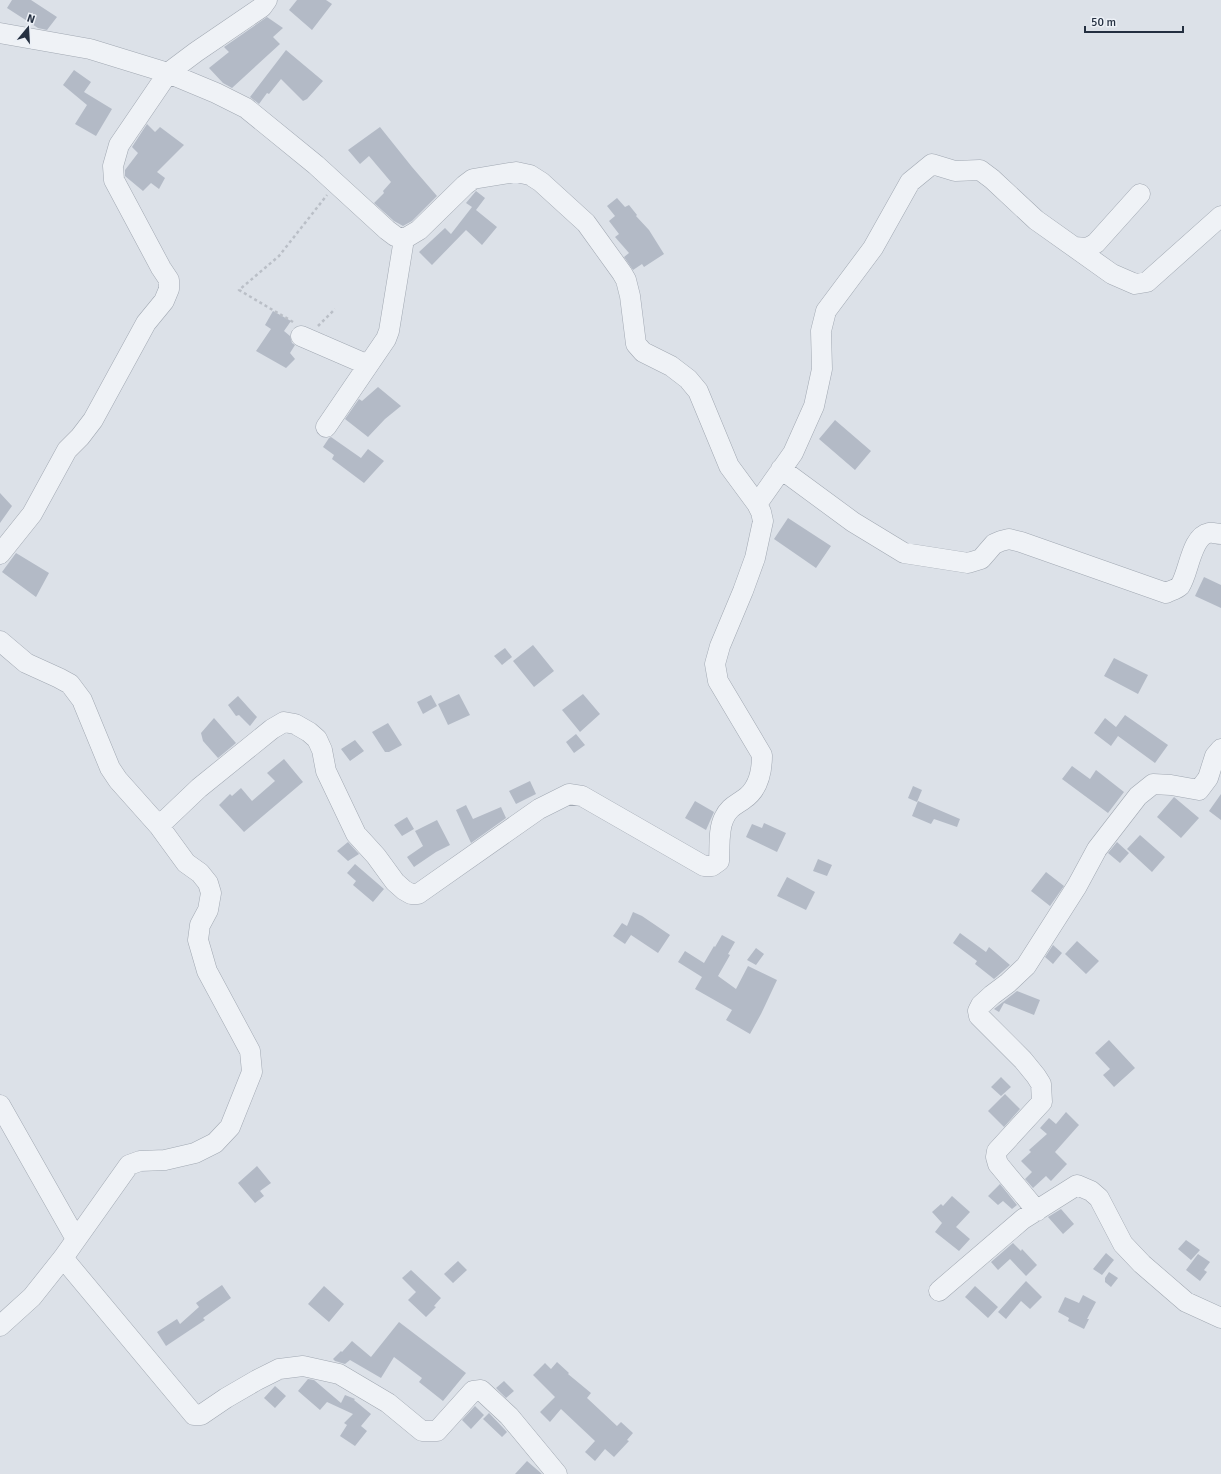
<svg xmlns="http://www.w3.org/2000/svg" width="1221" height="1474" font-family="Signika,sans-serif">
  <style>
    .building { fill: #b3bac6 }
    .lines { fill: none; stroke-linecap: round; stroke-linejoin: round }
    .minor-casing { stroke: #a1a8b2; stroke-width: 21 }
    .path { stroke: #babfc7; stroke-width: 2.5; stroke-dasharray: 3 3; stroke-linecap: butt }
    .minor { stroke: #eff2f6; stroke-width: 20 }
  </style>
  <rect width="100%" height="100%" fill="#dce1e8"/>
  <!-- building -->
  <path class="building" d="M12 0H31L57 17 47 30 38 28 7 8Z
    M297 0H326L332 4 312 30 289 10Z
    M267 17 283 28 273 37 280 44 232 88 223 83 209 68 229 52 224 47Z
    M286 50 323 81 307 99 303 101 281 79 269 94 267 93 259 104 250 97Z
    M74 70 91 82 84 92 112 109 96 136 75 124 87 105 63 85Z
    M147 124 155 132 160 127 184 145 157 172 165 178 159 189 151 183 143 191 125 176V170L138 153 132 147Z
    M380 127 412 167 437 196 412 221 403 226 394 221 374 203 384 193 383 191 391 182 369 156 360 164 348 150Z
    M476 191 485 198 476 210 497 227 482 245 466 230 432 265 419 252 445 228 451 234 472 207 466 203Z
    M617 198 625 207 629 205 637 215 636 216 649 230 664 254 644 267 642 264 633 270 624 257 629 253 615 237 619 234 609 221 615 216 607 206Z
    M273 311 291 321 284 331 290 336 292 343 295 345 290 353 295 359 286 368 256 351 271 329 265 325Z
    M378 387 401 406 385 419 368 437 345 419 359 399 362 401Z
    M835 420 871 451 855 470 819 439Z
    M331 437 361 458 368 449 384 461 364 483 332 459 334 455 323 447 329 438Z
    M0 493 12 506 0 523Z
    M788 518 831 546 816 568 774 539Z
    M16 553 49 573 36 597 2 572Z
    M1204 577 1221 585V608L1195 596Z
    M533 645 554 671 534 687 513 661Z
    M505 648 512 657 502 665 494 656Z
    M1114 658 1148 675 1138 694 1104 676Z
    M459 694 470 715 448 725 438 704Z
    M583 694 600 714 580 732 562 710Z
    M431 695 437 706 423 714 417 702Z
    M238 696 257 717 250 726 239 715 236 716 228 705Z
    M1125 715 1168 745 1155 763 1118 736 1111 746 1094 733 1105 718 1116 727Z
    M214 718 236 743 218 758 203 741 201 733Z
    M388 723 402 745 389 752H385L372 732Z
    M576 734 585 745 574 753 566 742Z
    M355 740 364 751 350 761 341 749Z
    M284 759 303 782 244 832 219 805 230 794 232 796 241 788 252 801 275 781 267 773Z
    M1072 766 1090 779 1096 770 1124 792 1108 813 1062 779Z
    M530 781 536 794 516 804 509 791Z
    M913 786 922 790 917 802 908 798Z
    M1221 794V820L1209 811Z
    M1174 797 1199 818 1181 838 1157 817Z
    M695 801 714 812 706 830 685 818Z
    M918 801 960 819 957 827 934 819 931 824 912 816Z
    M466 805 473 819 501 807 506 818 471 843 456 810Z
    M407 817 414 829 402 836 394 825Z
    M437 820 450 845 436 852 414 867 407 857 423 846 415 831Z
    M764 823 786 833 777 852 746 837 752 824 762 828Z
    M1140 835 1165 857 1152 872 1127 849Z
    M348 842 359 854 348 861 337 851Z
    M1117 842 1129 853 1120 863 1108 853Z
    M818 859 832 865 827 876 813 871Z
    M355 864 384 889 373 902 353 885 356 881 347 873Z
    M1046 872 1064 886 1050 906 1031 891Z
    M787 877 815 892 806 910 777 896Z
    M633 912 642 916 670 935 658 953 631 935 625 944 613 936 622 923 627 926Z
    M960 933 986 952 989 947 1010 965 994 979 975 964 977 961 953 943Z
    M722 935 735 942 728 954 730 955 718 976 736 989 748 966 777 980 761 1014 750 1034 726 1020 732 1010 695 989 702 977 678 962 685 951 704 963 714 946 715 947Z
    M1077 941 1099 961 1086 974 1065 954Z
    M1053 945 1062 953 1053 964 1045 957Z
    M756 948 764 954 756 965 747 960Z
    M1017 991 1040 1000 1034 1015 1004 1003 999 1012 994 1009Z
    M1109 1040 1135 1068 1114 1087 1103 1075 1110 1069 1095 1053Z
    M1001 1077 1011 1087 1001 1096 991 1087Z
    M1005 1094 1020 1109 1004 1127 988 1111Z
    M1066 1112 1079 1125 1055 1152 1067 1164 1051 1181 1046 1176 1033 1188 1025 1179 1032 1172 1021 1161 1031 1152 1029 1150 1047 1134 1040 1128 1049 1118 1056 1124Z
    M257 1166 271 1183 260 1191 264 1196 255 1203 238 1183Z
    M1000 1184 1017 1205 1012 1209 1003 1201 998 1205 988 1196Z
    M952 1196 970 1212 956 1227 970 1239 959 1251 935 1232 942 1223 932 1212 941 1204 943 1206Z
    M1061 1209 1074 1224 1063 1234 1048 1217Z
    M1186 1240 1200 1250 1191 1260 1178 1249Z
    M1013 1243 1021 1251 1022 1249 1037 1265 1026 1276 1010 1259 998 1270 991 1262Z
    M1106 1253 1114 1260 1102 1275 1093 1269Z
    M1198 1254 1210 1262 1204 1270 1207 1272 1200 1281 1186 1270Z
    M458 1261 467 1270 453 1283 444 1274Z
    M411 1270 441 1298 434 1306 436 1307 426 1317 408 1300 416 1292 402 1278Z
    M1109 1272 1118 1278 1111 1287 1105 1282V1278Z
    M1026 1281 1042 1297 1030 1309 1021 1301 1006 1319 998 1312Z
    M222 1285 231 1298 203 1318 205 1320 166 1346 157 1332 177 1319 180 1324 199 1307 196 1303Z
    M324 1286 344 1304 329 1322 308 1304Z
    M975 1286 998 1307 988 1318 965 1297Z
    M1083 1295 1096 1302 1087 1319H1089L1084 1329 1068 1321 1069 1318 1058 1312 1065 1297 1079 1303Z
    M399 1322 466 1373 443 1401 419 1382 422 1378 394 1357 381 1378 350 1360 345 1364 335 1361 333 1359 341 1351 342 1352 352 1341 371 1357Z
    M557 1362 569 1373 568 1374 591 1393 587 1398 617 1426 621 1422 633 1433 627 1440 629 1441 614 1457 605 1449 595 1461 585 1452 595 1441 561 1409 550 1422 540 1412 555 1397 533 1375 545 1363 551 1369Z
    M308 1379 314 1380 341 1403 345 1395 355 1399 354 1400 371 1414 361 1426 367 1431 355 1446 340 1436 347 1425 344 1423 353 1414 327 1402 320 1410 298 1391Z
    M504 1381 514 1391 506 1398 496 1388Z
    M275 1386 286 1396 275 1408 264 1398Z
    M475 1406 484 1415 471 1429 462 1420Z
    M489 1413 507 1432 502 1437 483 1419Z
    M527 1461 542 1474H515Z"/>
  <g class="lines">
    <!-- minor casing -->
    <g class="minor-casing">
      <path id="minor" d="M0 33 90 49 168 73 216 93 246 108 316 165 387 230 395 236 404 239 419 230 465 185 473 179 516 172 530 175 541 182 586 223 622 273 626 280 630 296 636 344 643 352 671 366 688 379 698 391 729 466 757 504
        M1075 247C1084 248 1088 249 1096 243L1140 194
        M301 336 368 365
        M326 427 386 339 389 331 404 239
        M781 469 853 522 904 553 968 563 981 559 994 544 1001 541 1009 539 1021 542 1166 593C1170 591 1177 589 1180 586 1189 573 1191 536 1209 533 1212 532 1217 534 1221 534
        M0 554 32 514 67 450 80 437 93 420 146 323 164 301 169 289V280L161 268 114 180 113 166 119 145 168 73 196 52 262 7 267 0
        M0 641 26 663 59 678 70 684 82 700 110 768 118 780 159 826 186 863 200 873 208 883 211 893 208 910 200 925 198 940 207 971 250 1051 252 1072 230 1127 215 1143 195 1153 165 1160 140 1161 129 1165 63 1258 32 1297 0 1326
        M159 826 199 788 272 729 284 722 295 724 309 732 317 739 322 750 326 771 356 834 376 856 395 882 404 890 411 894H418L539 809 569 794 582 796 704 866H712L719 861C720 847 718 830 724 818 729 807 736 805 744 799 759 789 762 771 762 755L718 681 715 664 720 646 743 591 755 558 763 521 761 512 757 504 793 453 814 406 822 369 821 331 826 311 873 248 910 182 932 164 955 171 980 170 992 179 1036 220 1112 274 1135 284 1147 282 1221 216
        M0 1105 76 1239
        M1037 1211 998 1164 996 1157 997 1151 1042 1102 1041 1084 1036 1076 1023 1060 979 1016 978 1011 981 1005 992 995 1008 983 1026 966 1077 886 1097 849 1138 796 1153 784 1171 785 1199 790 1208 778 1215 756 1221 749
        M63 1258 194 1415H201L226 1398 257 1380 279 1369 303 1366 339 1374 388 1403 422 1431H437L473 1391 481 1390 509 1416 557 1474
        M939 1291 1023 1219 1077 1185 1091 1191 1099 1198 1123 1244 1142 1264 1186 1302 1221 1318"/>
    </g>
    <!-- path -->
    <path class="path" d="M293 322 239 290 279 256 327 195
      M318 326 335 309"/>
    <!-- minor -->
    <use href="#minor" class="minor"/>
  </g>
  <!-- north arrow -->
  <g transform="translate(28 28) rotate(18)" stroke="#ecf0f6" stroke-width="3" paint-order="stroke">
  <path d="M0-3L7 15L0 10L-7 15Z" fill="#242f40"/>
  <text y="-6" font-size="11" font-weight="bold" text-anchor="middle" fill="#242f40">N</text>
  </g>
  <!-- scale -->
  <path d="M1085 26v6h98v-6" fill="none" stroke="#242f40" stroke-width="2"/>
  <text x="1091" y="26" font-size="12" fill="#242f40" stroke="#ecf0f6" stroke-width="3" paint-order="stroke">50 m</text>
</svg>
